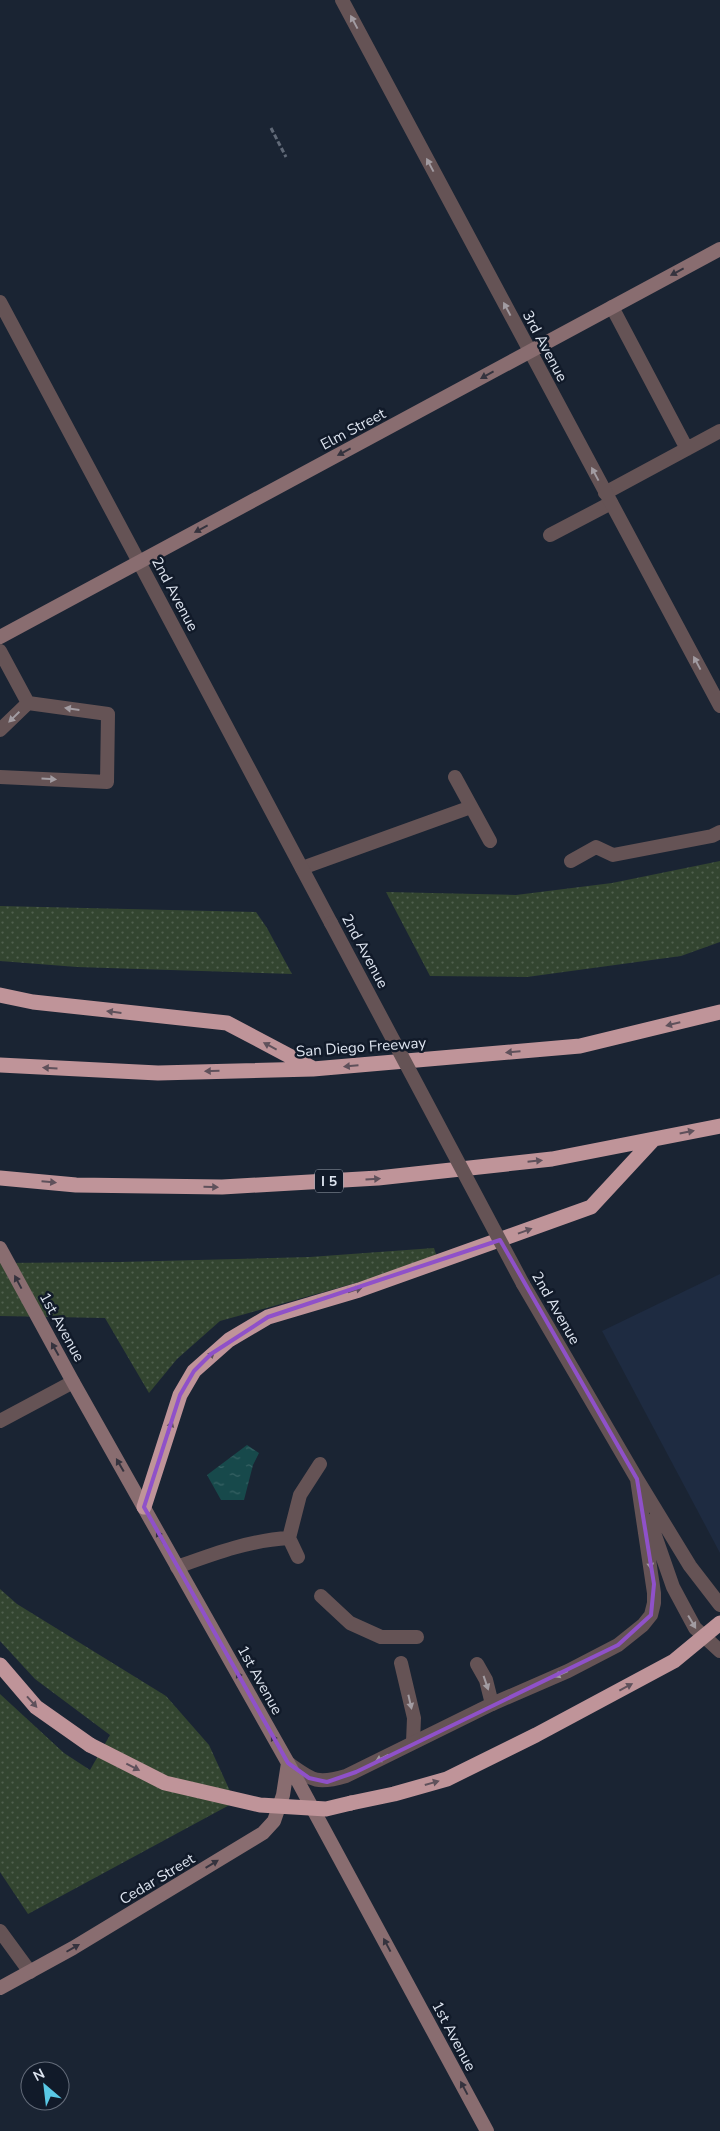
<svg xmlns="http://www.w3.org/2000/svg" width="720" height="2131" font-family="'Nunito Sans',sans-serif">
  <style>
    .built { fill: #1e2b41 }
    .grass { fill: url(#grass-dots) }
    .water { fill: url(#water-ripples) }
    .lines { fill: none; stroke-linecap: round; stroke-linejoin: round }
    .path { stroke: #606977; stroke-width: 3; stroke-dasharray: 5 2.5; stroke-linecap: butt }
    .service { stroke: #655355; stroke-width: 14 }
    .minor { stroke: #655355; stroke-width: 14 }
    .tertiary { stroke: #655355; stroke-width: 14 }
    .secondary { stroke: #896d70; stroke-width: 14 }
    .motorway { stroke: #bf9499; stroke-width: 15 }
    .tertiary-bridge { stroke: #655355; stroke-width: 14 }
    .motorway-bridge { stroke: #bf9499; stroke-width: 15 }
    .oneway { fill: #a29ca2 }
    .oneway2 { fill: #35333e }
    .oneway3 { fill: #5f515b }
    .marked { fill: none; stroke: #8f51c9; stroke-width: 4; stroke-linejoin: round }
    .labels { text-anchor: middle; stroke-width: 5; stroke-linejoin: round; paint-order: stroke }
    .shield { fill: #111a29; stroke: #a0a8b4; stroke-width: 1 }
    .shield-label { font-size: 14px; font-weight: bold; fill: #dee5f0 }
    .street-label { font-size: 15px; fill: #dee5f0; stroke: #111a29 }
  </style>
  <defs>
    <pattern id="grass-dots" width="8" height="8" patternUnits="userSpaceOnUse" patternTransform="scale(1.25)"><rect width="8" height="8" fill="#334530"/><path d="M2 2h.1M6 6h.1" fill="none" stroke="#50604e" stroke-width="1.8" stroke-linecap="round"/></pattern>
    <pattern id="water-ripples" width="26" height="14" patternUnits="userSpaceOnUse" patternTransform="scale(1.25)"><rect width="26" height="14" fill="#17494b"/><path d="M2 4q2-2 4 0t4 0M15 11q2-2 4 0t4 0" fill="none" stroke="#386365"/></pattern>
  </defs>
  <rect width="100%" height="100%" fill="#1a2433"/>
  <!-- built -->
  <path class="built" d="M720 1274V1553L602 1331Z"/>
  <!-- grass -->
  <path class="grass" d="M720 861V942L681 956 527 977 430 976 386 892 516 895 612 883Z
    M0 906 256 912 267 928 292 974 77 967 0 961Z
    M434 1248 438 1260 220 1321 177 1359 149 1393 105 1318 0 1316V1263L119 1262 310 1257Z
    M0 1589 17 1604 166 1696 209 1745 235 1802 28 1914 0 1872V1694L64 1753 90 1770 110 1735 35 1679 0 1641Z"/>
  <!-- water -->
  <path class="water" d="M247 1445 259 1453 253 1465 244 1500H221L207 1475Z"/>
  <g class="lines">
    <!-- path -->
    <path class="path" d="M271 128 286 157"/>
    <!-- service -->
    <path class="service" d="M612 307 687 449
      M605 493 720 431
      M550 535 611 503
      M0 651 28 703
      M0 730 28 703
      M0 777 107 782 108 714 28 703
      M455 777 490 841
      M571 861 596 847 613 855 712 836 720 832
      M302 868 471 807
      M0 1421 73 1382
      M289 1538 298 1557
      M177 1567C213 1554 250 1540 289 1538L300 1495 320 1464
      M321 1596 350 1623 381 1637H417
      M401 1663 414 1718 413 1742
      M477 1664 486 1680 492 1704
      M0 1931 30 1972"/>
    <!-- minor -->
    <path class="minor" d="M0 302 139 562"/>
    <!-- tertiary -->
    <path class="tertiary" d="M342 0 720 706
      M139 562 331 923
      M523 1284 637 1479 690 1566 720 1605
      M650 1521 673 1587 695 1628 720 1651
      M288 1763C312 1780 316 1785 346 1776L492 1704 568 1671 618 1645 643 1625 651 1615 654 1603V1593L637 1479"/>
    <!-- secondary -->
    <path class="secondary" d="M0 637 720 249
      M0 1248 73 1382 288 1763 487 2131
      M0 1988 73 1948 263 1833 274 1821 283 1795 288 1763"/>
    <!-- motorway -->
    <path class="motorway" d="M0 995 33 1002 227 1023 312 1068
      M0 1065 158 1073 313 1069 580 1046 720 1012
      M0 1178 76 1185 222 1187 378 1178 552 1159 720 1126
      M144 1507 180 1395 194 1371 229 1340 268 1317 359 1290 591 1207 654 1139
      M0 1665 36 1707 90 1745
      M351 1803 394 1794 447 1779 536 1735 674 1661 720 1623"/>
    <!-- tertiary-bridge -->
    <path class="tertiary-bridge" d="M331 923 523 1284"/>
    <!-- motorway-bridge -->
    <path class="motorway-bridge" d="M90 1745 165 1783 260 1805 326 1809 351 1803"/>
  </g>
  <!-- one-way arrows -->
  <defs><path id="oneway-solid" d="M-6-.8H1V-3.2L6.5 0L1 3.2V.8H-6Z" transform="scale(1.25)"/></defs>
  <g class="oneway">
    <use href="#oneway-solid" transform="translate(354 22) rotate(-118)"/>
    <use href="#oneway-solid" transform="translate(430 165) rotate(-118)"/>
    <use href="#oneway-solid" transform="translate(507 309) rotate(-118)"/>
    <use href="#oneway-solid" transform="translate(595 474) rotate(-118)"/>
    <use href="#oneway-solid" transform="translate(697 663) rotate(-118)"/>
    <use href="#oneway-solid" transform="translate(72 709) rotate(-172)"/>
    <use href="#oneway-solid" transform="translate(14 717) rotate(136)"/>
    <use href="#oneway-solid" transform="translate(49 779) rotate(3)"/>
    <use href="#oneway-solid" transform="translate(650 1562) rotate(81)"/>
    <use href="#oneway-solid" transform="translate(692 1622) rotate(59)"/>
    <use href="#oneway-solid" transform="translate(561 1674) rotate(157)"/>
    <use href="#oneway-solid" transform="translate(486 1683) rotate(71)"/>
    <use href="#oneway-solid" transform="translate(410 1702) rotate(77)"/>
    <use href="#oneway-solid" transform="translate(382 1758) rotate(153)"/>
  </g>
  <g class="oneway2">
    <use href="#oneway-solid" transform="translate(677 272) rotate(152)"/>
    <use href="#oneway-solid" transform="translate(487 375) rotate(151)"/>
    <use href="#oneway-solid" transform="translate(344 452) rotate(152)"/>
    <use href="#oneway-solid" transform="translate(201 529) rotate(152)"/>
    <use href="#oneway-solid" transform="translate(18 1282) rotate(-118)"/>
    <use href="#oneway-solid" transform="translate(55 1349) rotate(-119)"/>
    <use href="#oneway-solid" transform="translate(120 1465) rotate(-120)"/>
    <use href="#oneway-solid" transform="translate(160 1537) rotate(-119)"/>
    <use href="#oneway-solid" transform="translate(240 1678) rotate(-119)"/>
    <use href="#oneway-solid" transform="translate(275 1741) rotate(-120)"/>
    <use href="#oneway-solid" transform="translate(212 1864) rotate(-31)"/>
    <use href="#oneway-solid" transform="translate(387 1945) rotate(-118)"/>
    <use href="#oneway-solid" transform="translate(73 1948) rotate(-30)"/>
    <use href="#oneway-solid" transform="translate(464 2088) rotate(-118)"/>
  </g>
  <g class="oneway3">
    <use href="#oneway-solid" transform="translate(114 1012) rotate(-173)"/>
    <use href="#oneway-solid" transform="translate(673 1024) rotate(166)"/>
    <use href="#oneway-solid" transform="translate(270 1046) rotate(-152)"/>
    <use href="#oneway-solid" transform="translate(513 1052) rotate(175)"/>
    <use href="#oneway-solid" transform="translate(351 1066) rotate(175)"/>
    <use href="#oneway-solid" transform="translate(50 1068) rotate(-177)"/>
    <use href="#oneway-solid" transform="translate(212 1071) rotate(179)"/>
    <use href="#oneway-solid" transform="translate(687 1132) rotate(-11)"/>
    <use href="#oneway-solid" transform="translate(535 1161) rotate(-6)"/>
    <use href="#oneway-solid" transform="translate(373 1179) rotate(-4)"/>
    <use href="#oneway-solid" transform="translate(49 1182) rotate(5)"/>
    <use href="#oneway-solid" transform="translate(211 1187) rotate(1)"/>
    <use href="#oneway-solid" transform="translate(525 1231) rotate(-20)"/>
    <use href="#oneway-solid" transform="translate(355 1290) rotate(-17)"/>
    <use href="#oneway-solid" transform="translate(209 1357) rotate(-43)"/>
    <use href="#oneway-solid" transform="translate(170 1428) rotate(-72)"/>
    <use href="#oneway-solid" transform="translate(626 1687) rotate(-28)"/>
    <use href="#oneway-solid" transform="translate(32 1702) rotate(48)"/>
    <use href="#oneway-solid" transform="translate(133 1767) rotate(27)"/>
    <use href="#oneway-solid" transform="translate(432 1783) rotate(-16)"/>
  </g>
  <!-- marked area -->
  <path class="marked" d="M500 1240 637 1479 654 1584 651 1615 618 1645 356 1772 327 1782 309 1778 288 1763 144 1507 180 1395 194 1371 211 1354 268 1317Z"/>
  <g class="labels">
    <!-- shield labels -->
    <rect class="shield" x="315" y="1169.5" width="28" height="23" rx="4"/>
    <g class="shield-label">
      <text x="329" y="1186">I 5</text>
    </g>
    <!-- street labels -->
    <g class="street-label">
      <text transform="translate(545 346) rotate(62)" y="5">3rd Avenue</text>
      <text transform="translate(353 429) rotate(-28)" y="5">Elm Street</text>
      <text transform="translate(175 594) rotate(62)" y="5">2nd Avenue</text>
      <text transform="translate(365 951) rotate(62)" y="5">2nd Avenue</text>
      <text transform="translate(361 1047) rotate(-4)" y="5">San Diego Freeway</text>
      <text transform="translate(556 1308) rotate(60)" y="5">2nd Avenue</text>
      <text transform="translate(62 1327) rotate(61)" y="5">1st Avenue</text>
      <text transform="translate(260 1680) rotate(61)" y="5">1st Avenue</text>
      <text transform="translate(157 1879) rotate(-31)" y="5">Cedar Street</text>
      <text transform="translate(454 2036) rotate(62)" y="5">1st Avenue</text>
    </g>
  </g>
  <!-- north arrow -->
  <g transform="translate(45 2086) rotate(332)"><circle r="24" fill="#111a29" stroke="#636b79"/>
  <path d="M0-4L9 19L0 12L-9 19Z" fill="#59c8e5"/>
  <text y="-8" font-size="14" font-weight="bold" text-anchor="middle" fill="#dee5f0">N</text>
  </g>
</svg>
